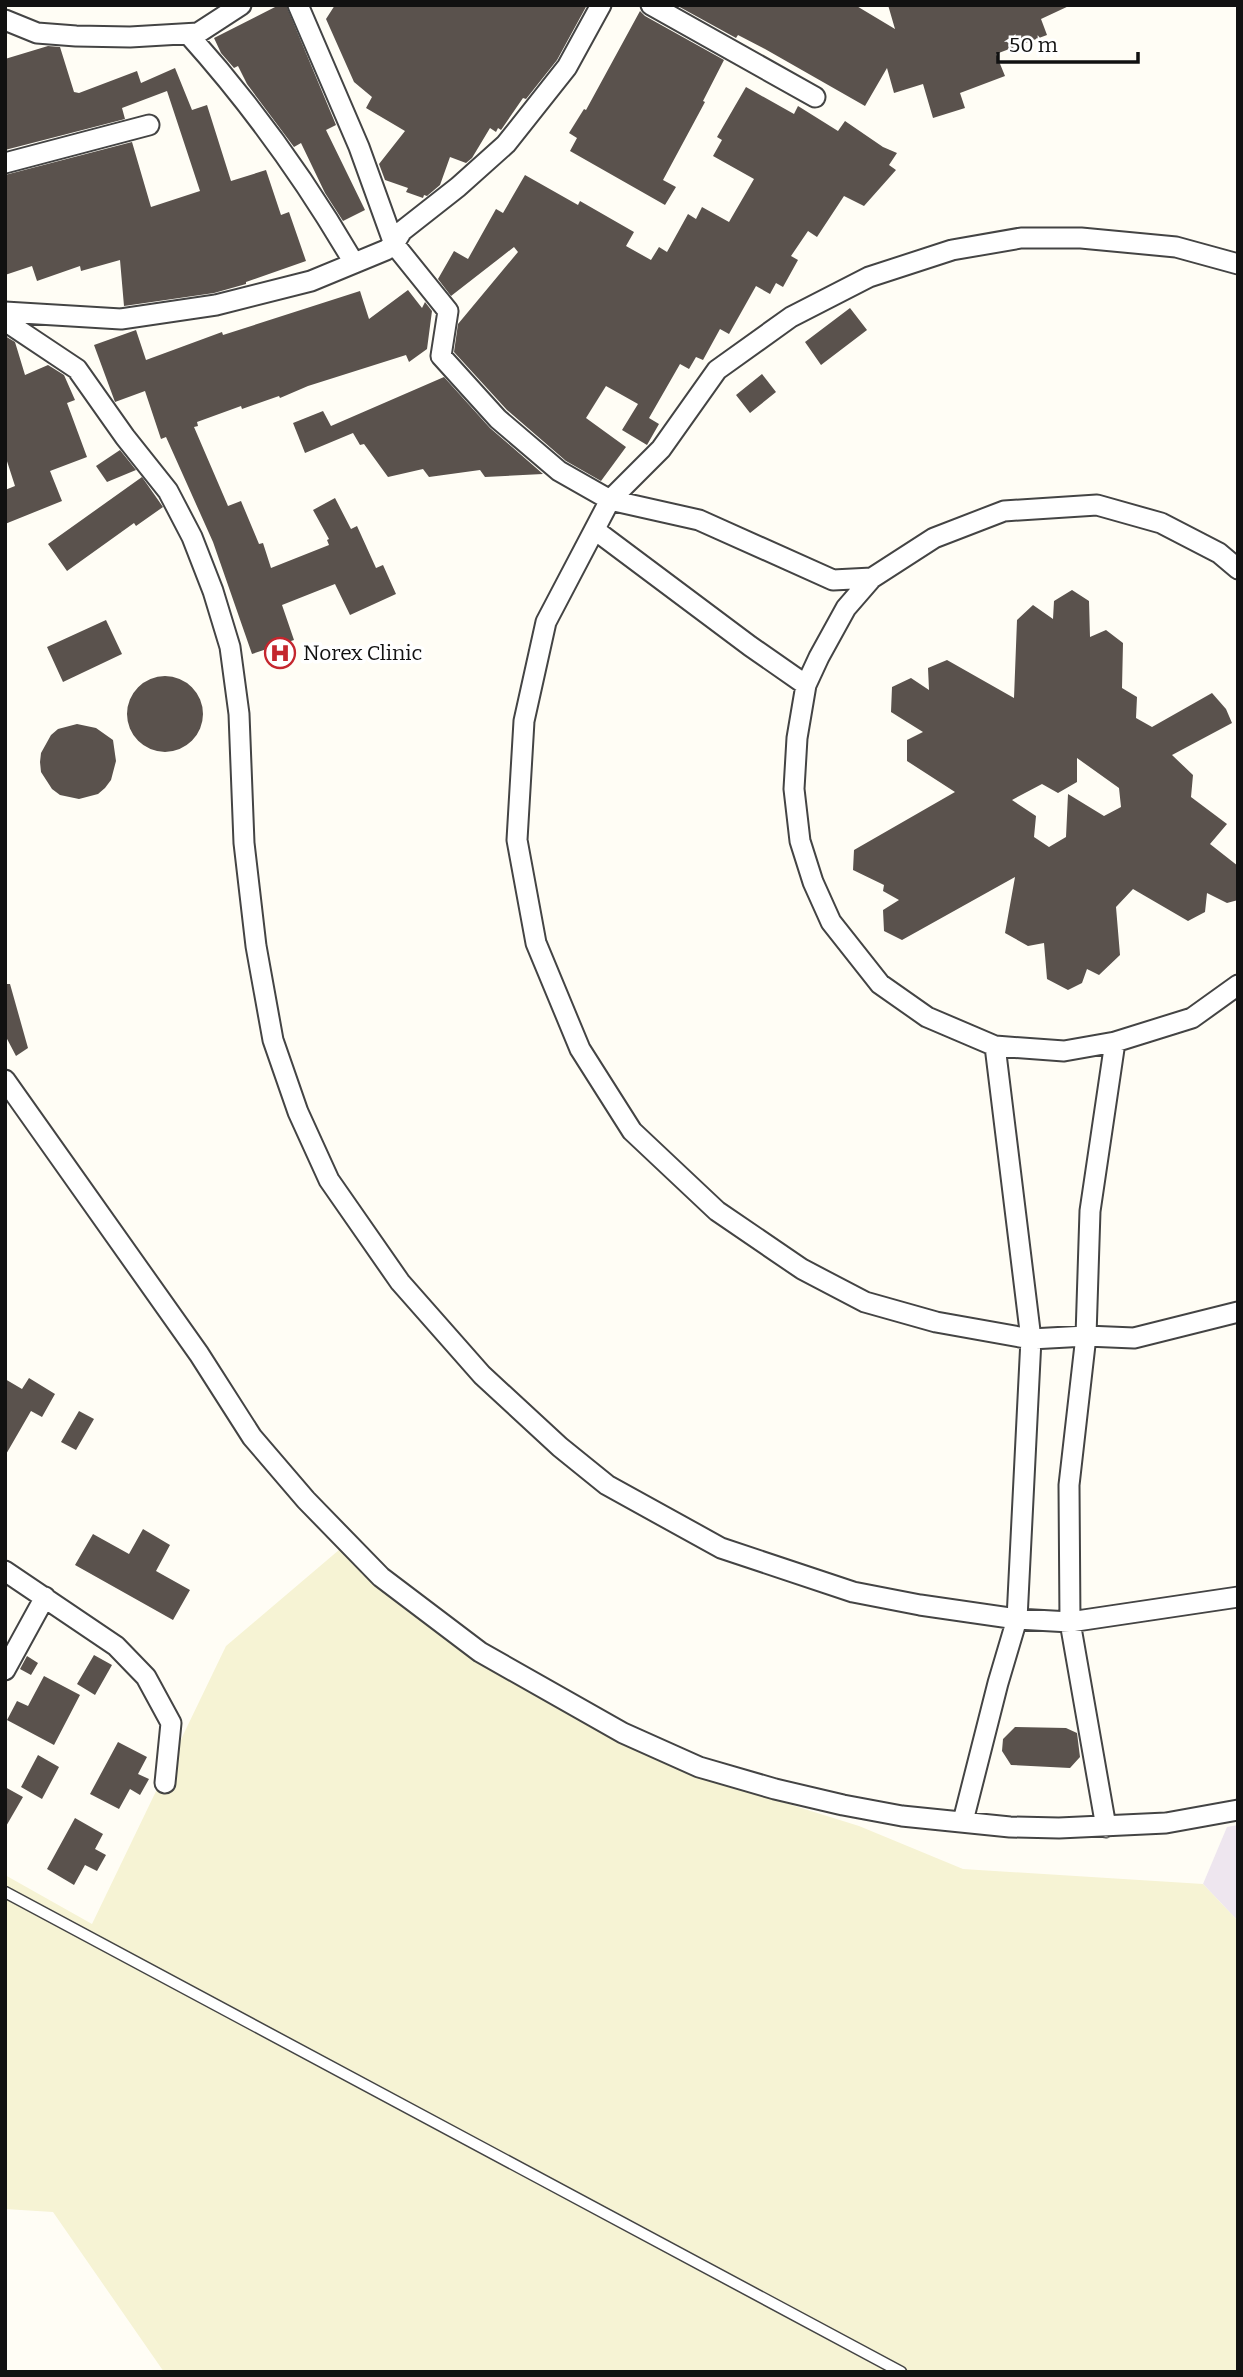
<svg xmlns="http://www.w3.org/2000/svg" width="1243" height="2377" font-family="Bitter,serif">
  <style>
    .industrial { fill: #eee6ef }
    .farmland { fill: #f6f3d4 }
    .building { fill: #5a524d; fill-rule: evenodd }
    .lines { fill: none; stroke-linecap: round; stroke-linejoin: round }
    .lane-casing { stroke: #444; stroke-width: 13 }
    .street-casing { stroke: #444; stroke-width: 23 }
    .lane { stroke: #fff; stroke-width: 10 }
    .street { stroke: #fff; stroke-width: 19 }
    .labels { text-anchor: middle; stroke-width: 7; stroke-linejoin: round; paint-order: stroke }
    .poi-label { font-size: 21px; fill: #111; stroke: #fff; text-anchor: start }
  </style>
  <rect width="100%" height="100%" fill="#fffdf5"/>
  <!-- industrial -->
  <path class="industrial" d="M1238 1825V1921L1203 1884 1227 1827Z"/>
  <!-- farmland -->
  <path class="farmland" d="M346 1544 509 1673 699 1776 859 1826 963 1869 1203 1884 1238 1921V2372H164L53 2212 5 2209V1875L92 1924 226 1646Z"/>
  <!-- building -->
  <path class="building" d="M279 5H286L336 125 326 130 365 210 343 221 325 193 301 143 294 147 247 84 238 66 234 68 221 53 214 38Z
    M335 5H587L557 60 526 99 523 98 501 130 498 128 496 132 490 128 472 158 466 163 450 157 440 185 427 196 424 195 423 198 406 192 408 188 385 180 379 164 405 131 366 108 372 97 354 82 326 19Z
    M676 5H855L895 29 888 5H1071L1041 19 1047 35 996 54 1005 76 960 93 965 108 933 118 923 84 894 93 887 68 865 106 765 49 738 35 736 38Z
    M640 11 645 16 724 60 703 101 705 102 663 180 676 187 665 205 570 151 577 138 569 133 584 109 586 110Z
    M48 46 60 47 74 92 79 93 137 71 141 83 175 68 192 110 207 105 231 181 266 170 281 215 289 212 306 261 246 282V284L214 293 124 306 120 260 81 271 80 266 37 281 32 266 5 275V175L132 142 151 207 200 191 167 91 122 108 125 119 5 150V59Z
    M746 87 794 114 798 106 838 131 845 121 883 147 897 153 889 165 896 170 864 206 844 196 817 237 808 231 791 256 798 260 783 287 776 283 770 294 756 286 729 334 720 329 703 360 696 357 689 369 680 364 649 418 659 424 647 445 622 430 638 404 606 386 586 418 626 447 601 481 566 461 507 410 454 352 458 324 518 252 514 247 451 296 438 279 454 251 468 259 496 209 503 213 525 175 578 205 580 201 634 232 626 246 651 260 659 247 667 252 688 214 696 219 702 207 729 222 754 179 713 156 722 140 717 137Z
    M408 290 422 308 425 302 432 311 427 349 409 362 406 355 308 386 280 398 279 396 242 409 241 406 197 422 198 426 194 427 228 506 241 501 259 544 263 543 271 568 329 545 327 540 329 539 313 510 335 498 351 529 357 526 376 568 383 565 396 594 350 615 335 584 282 605 294 640 252 654 213 542 166 437 161 439 145 391 115 402 94 345 136 330 146 360 222 332 223 335 360 291 369 319Z
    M850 308 867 330 821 365 805 342Z
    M5 336 15 342 25 375 48 365 64 375 75 400 67 403 87 457 50 471 62 501 5 524V490L15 486 5 455Z
    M762 374 776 392 750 413 736 395Z
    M444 377 490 428 543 474 485 477 480 470 429 477 423 469 388 477 364 444 360 445 353 433 305 453 293 423 323 411 331 426Z
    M120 450 136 470 107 482 96 466Z
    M142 477 163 507 136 526 134 523 67 571 48 544Z
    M1072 590 1089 601 1090 637 1106 630 1123 643 1122 688 1137 697 1136 718 1152 727 1212 693 1226 709 1232 723 1172 755 1193 775 1191 797 1227 824 1210 844 1238 866V900L1227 903 1207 893 1205 912 1188 921 1133 889 1116 907 1120 955 1099 975 1087 969 1082 983 1068 990 1047 979 1044 943 1028 946 1005 933 1015 877 902 940 884 931 883 910 899 900 883 891 884 885 853 870 854 850 955 792 907 761V740L923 732 891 712 892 687 911 678 929 690 928 668 947 660 1014 698 1017 620 1033 605 1053 619 1054 601ZM1077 758 1119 788 1121 807 1104 816 1068 794 1066 837 1049 847 1034 837 1036 816 1012 800 1042 784 1058 793 1077 782Z
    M106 620 122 654 63 682 47 647Z
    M127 714a38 38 0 1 1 76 0a38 38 0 1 1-76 0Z
    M77 724 96 728 113 740 116 761 111 780 105 788 98 794 79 799 60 795 52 789 41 772 40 762 41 753 51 735 58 729Z
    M5 984H10L28 1048 16 1056 5 1035Z
    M29 1378 55 1394 42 1417 31 1411 5 1456V1379L22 1389Z
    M79 1411 94 1419 76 1450 61 1442Z
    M143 1529 170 1545 156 1571 190 1590 173 1620 75 1565 93 1534 129 1554Z
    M94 1655 112 1665 95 1695 77 1684Z
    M27 1656 38 1663 31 1675 20 1669Z
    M44 1676 80 1695 54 1745 7 1720 17 1701 28 1706Z
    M1015 1727 1066 1728 1077 1733 1080 1757 1070 1768 1011 1765 1002 1751 1003 1739Z
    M118 1742 147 1757 138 1774 149 1779 140 1795 130 1789 119 1809 90 1794Z
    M38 1755 59 1767 42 1799 21 1787Z
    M5 1787 23 1797 5 1828Z
    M75 1818 103 1834 95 1849 106 1855 97 1871 85 1865 74 1885 47 1869Z"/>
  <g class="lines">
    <!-- lane casing -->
    <g class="lane-casing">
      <path id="lane" d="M5 1892 901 2372"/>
    </g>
    <!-- street casing -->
    <g class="street-casing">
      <path id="street" d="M298 5 359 147 394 244 448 311 441 356 498 419 559 471 610 500 699 520 833 580 872 578
        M651 5 815 97
        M5 20 37 33 76 36 130 37 198 33 241 5
        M188 34C250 103 307 182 354 263
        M5 163 149 125
        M1238 264 1176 247 1081 238H1021L952 250 869 277 791 317 717 370 661 449 610 500 546 622 524 721 517 840 536 943 580 1049 632 1131 717 1211 802 1269 865 1302 936 1322 1031 1339 1086 1336 1134 1338 1238 1312
        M5 312 121 319 216 305 311 281 386 250 394 244 402 231 458 187 506 144 567 67 601 5
        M5 321 77 369 125 437 168 491 192 537 213 591 230 647 239 714 244 843 256 946 273 1040 298 1112 329 1180 400 1282 482 1375 560 1447 607 1485 721 1548 853 1592 920 1605 1017 1619 1070 1622 1238 1597
        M595 530 750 646 806 685
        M1238 569 1219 553 1161 523 1097 505 1004 511 934 538 872 578 846 608 819 657 806 685 797 738 794 789 800 841 813 882 831 922 880 984 927 1017 995 1046 1064 1051 1115 1042 1192 1018 1238 985
        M5 1080 199 1354 252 1437 306 1500 381 1577 480 1652 623 1733 699 1767 775 1789 843 1805 902 1816 1010 1827 1059 1828 1166 1823 1238 1810
        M5 1571 116 1646 146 1677 171 1723 165 1783
        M5 1670 45 1597
        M963 1821 998 1683 1017 1619 1031 1339 995 1046
        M1106 1827 1070 1622 1069 1485 1086 1336 1090 1211 1115 1042"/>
    </g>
    <!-- lane -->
    <use href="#lane" class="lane"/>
    <!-- street -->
    <use href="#street" class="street"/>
  </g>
  <!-- icons -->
  <defs>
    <g id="hospital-ring" transform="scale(1.575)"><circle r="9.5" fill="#fff" stroke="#c4262e" stroke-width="1.5"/><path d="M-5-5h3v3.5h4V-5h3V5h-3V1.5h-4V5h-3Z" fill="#c4262e"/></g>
  </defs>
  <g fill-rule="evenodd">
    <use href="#hospital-ring" x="280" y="653"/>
  </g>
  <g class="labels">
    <!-- poi labels -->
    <g class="poi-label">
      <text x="303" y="660">Norex Clinic</text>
    </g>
  </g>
  <!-- border -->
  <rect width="1243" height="2377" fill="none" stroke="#111111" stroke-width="14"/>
  <!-- scale -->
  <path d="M998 52v10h140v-10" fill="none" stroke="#111111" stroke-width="3.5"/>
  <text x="1009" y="52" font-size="21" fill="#111111" stroke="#ffffff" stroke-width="5" paint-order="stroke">50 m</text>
</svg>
